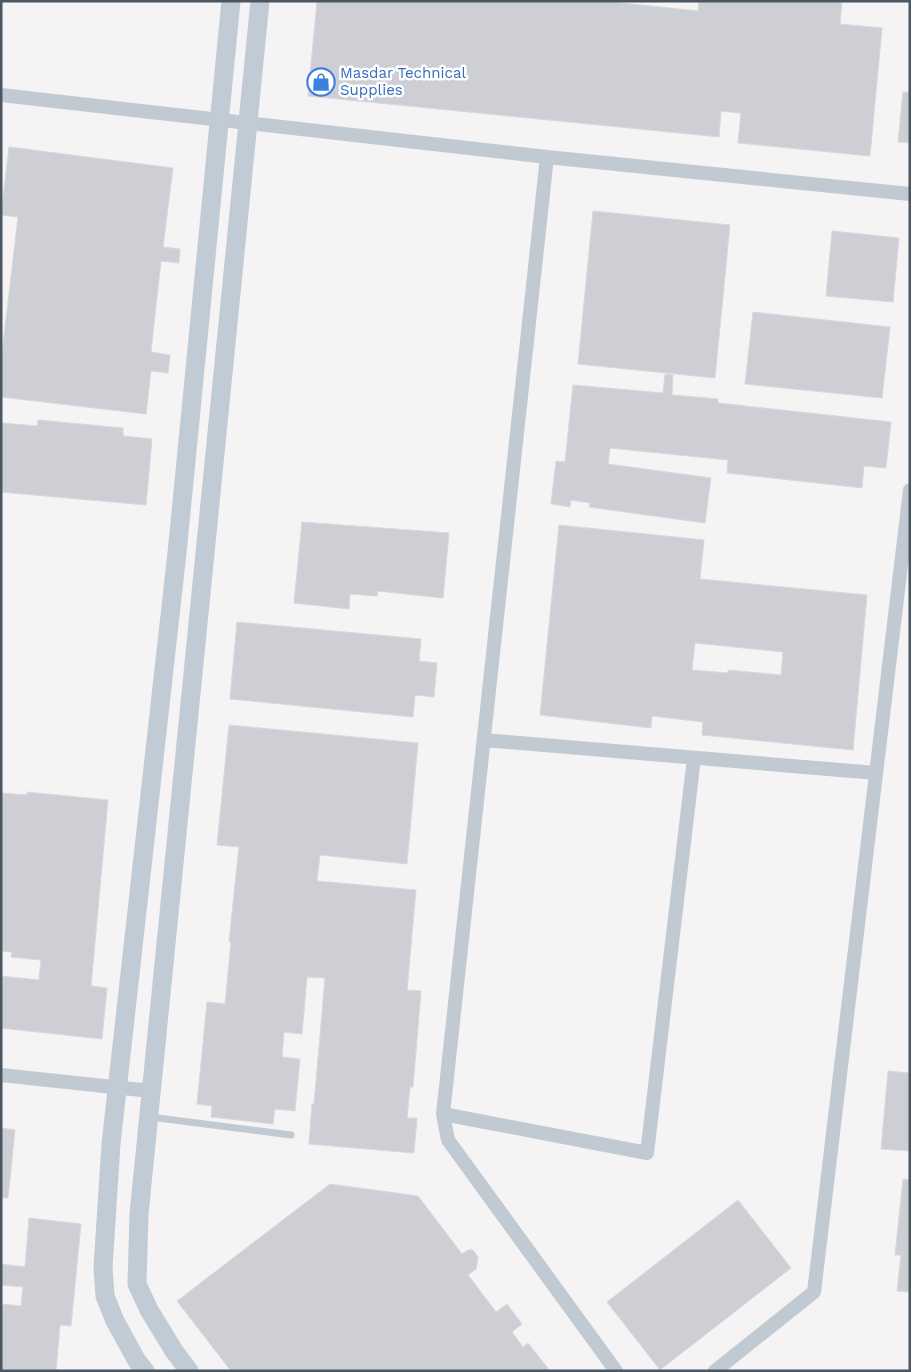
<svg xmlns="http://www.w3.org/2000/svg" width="911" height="1372" font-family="'Work Sans',sans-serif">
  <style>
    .building { fill: #cdcfd5; stroke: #d7d9de; fill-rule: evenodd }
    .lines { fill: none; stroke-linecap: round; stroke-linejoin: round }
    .service { stroke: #c1cad2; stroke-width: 7 }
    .minor { stroke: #c1cad2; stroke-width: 14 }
    .secondary { stroke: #c1cbd6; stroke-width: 19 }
    .labels { text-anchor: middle; stroke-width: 5; stroke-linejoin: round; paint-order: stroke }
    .shop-label { font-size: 15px; fill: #366cbe; stroke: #fff; text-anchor: start }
  </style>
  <rect width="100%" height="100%" fill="#f5f3f3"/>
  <!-- building -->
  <path class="building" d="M317 1H603L698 11 699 1H842L840 24 882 28 870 156 738 143 741 113 721 111 719 137 308 96Z
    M903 92H910V143L898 142Z
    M9 147 173 168 163 247 180 249 179 263 161 261 151 352 170 355 168 373 151 371 146 414 1 397V361L18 217 1 215Z
    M593 211 730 225 715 378 578 364Z
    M832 231 899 238 893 302 826 296Z
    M753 312 890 327 882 398 745 384Z
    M665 374 673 375 672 395 718 399V403L891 422 886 468 864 466 862 488 727 473 728 460 610 448 608 464 711 478 705 523 589 507 590 503 571 500 570 507 551 504 556 461 565 462 573 385 663 393Z
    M38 420 123 428V436L152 439 146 505 1 492V423L37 426Z
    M302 522 449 533 443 598 378 591 377 596 350 594 349 609 294 603Z
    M559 525 704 540 700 579 867 595 853 750 702 735 703 722 652 716 651 728 540 715ZM695 643 783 652 781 675 728 670V673L692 670Z
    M237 622 421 639 419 661 437 663 434 697 415 695 413 717 230 699Z
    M229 725 418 743 407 864 320 855 317 881 416 890 407 990 421 991 413 1087H410L407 1118H417L414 1153 309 1144 312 1104H314L325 978 307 977 302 1034 284 1032 282 1057 300 1059 295 1111 275 1109 273 1124 211 1117 212 1106 197 1104 207 1002 225 1004 231 942 229 941 239 847 217 845Z
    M27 792 108 800 91 986 107 988 102 1039 1 1028V976L39 980 41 960 11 957 12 952 1 951V793L27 795Z
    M888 1071 910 1073V1151L881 1149Z
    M1 1128 15 1130 8 1198H1Z
    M903 1179 910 1180V1292L897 1291 901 1255H895Z
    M330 1184 418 1196 462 1254 468 1250H473L478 1257 476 1269 468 1275 496 1312 507 1304 522 1324 512 1332 523 1347 528 1343 550 1371H231L177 1301Z
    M738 1200 791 1268 660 1370 607 1302Z
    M29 1218 81 1224 71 1326 60 1325 56 1371H1V1304L21 1306 23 1287 1 1285V1264L25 1267Z"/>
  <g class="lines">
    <!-- service -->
    <path class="service" d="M150 1117 291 1135"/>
    <!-- minor -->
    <path class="minor" d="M1 95 547 157 910 194
      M547 157 443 1114 448 1140 616 1371
      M484 740 876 773
      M1 1075 151 1091
      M443 1114 647 1153 694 758
      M715 1371 814 1292 910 490"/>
    <!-- secondary -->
    <path class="secondary" d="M145 1371 137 1361 115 1321 105 1296 103 1267 111 1144 177 553 231 1
      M189 1371 174 1351 149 1310 137 1284 139 1214 232 283 260 1"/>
  </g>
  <!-- icons -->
  <defs>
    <g id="shop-ring" transform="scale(1.4375)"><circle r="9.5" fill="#fff" stroke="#3f7fe0" stroke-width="1.5"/><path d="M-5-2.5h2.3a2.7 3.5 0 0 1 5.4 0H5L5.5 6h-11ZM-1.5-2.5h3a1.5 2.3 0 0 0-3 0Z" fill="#3f7fe0"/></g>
  </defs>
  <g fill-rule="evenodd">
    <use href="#shop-ring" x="321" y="82"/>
  </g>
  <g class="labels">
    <!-- shop labels -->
    <g class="shop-label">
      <text x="340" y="78">Masdar Technical<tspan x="340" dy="17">Supplies</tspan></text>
    </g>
  </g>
  <!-- border -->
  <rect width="911" height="1372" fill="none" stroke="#4a5661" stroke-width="5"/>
</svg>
